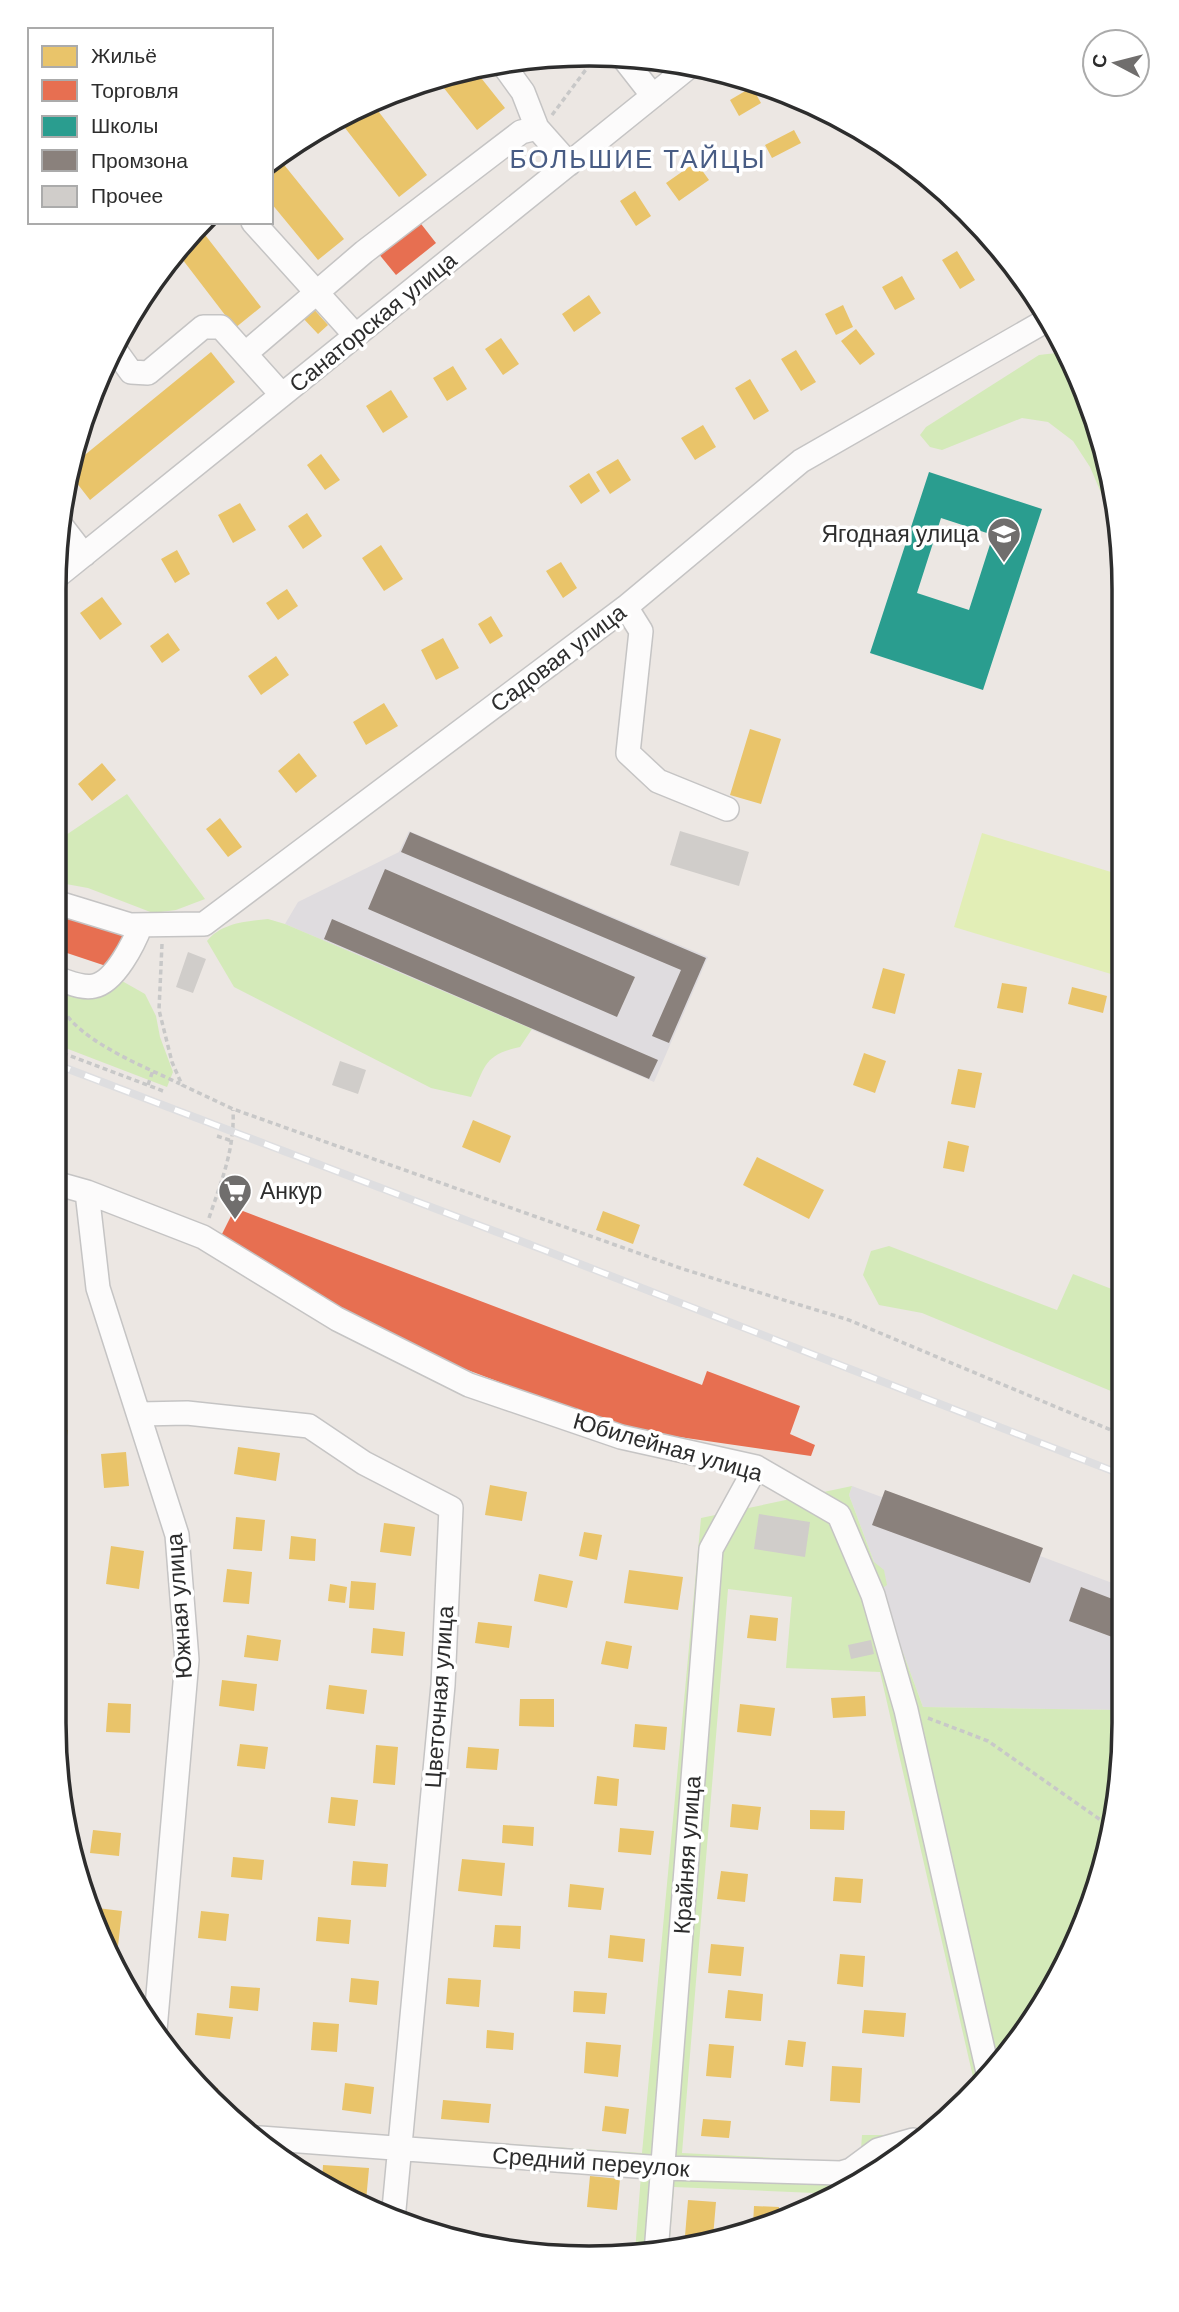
<svg xmlns="http://www.w3.org/2000/svg" width="1179" height="2312" font-family="'DM Sans',sans-serif">
  <style>
    .industrial { fill: #dfdcdf }
    .green { fill: #d4eab9 }
    .pitch { fill: #e2eeb6 }
    .homes { fill: #e9c46a }
    .shops { fill: #e76f51 }
    .schools { fill: #2a9d8f; fill-rule: evenodd }
    .industry { fill: #8a817c }
    .building { fill: #d0cdca }
    .lines { fill: none; stroke-linecap: round; stroke-linejoin: round }
    .minor-casing { stroke: #c5c4c4; stroke-width: 26 }
    .path { stroke: #c8c8c8; stroke-width: 3.5; stroke-dasharray: 5 3.5; stroke-linecap: butt }
    .minor { stroke: #fcfbfb; stroke-width: 23 }
    .rail-casing { stroke: #dedee0; stroke-width: 8 }
    .rail { stroke: #fff; stroke-width: 5; stroke-dasharray: 16; stroke-linecap: butt }
    .labels { text-anchor: middle; stroke-width: 7; stroke-linejoin: round; paint-order: stroke }
    .street-label { font-size: 23px; fill: #2d2d2d; stroke: #fff }
    .poi-label { font-size: 23px; fill: #2d2d2d; stroke: #fff; text-anchor: end }
    .quarter-label { font-size: 26px; letter-spacing: 2px; fill: #485c84; stroke: #fff }
    .rim { fill: none; stroke: #2d2d2d; stroke-width: 3.5 }
  </style>
  <rect width="100%" height="100%" fill="#ece7e3"/>
  <!-- industrial -->
  <path class="industrial" d="M409 831 708 957 654 1082 285 924 298 902 399 852Z
    M852 1486 1123 1587V1710L923 1707 880 1590 874 1562 849 1495Z"/>
  <!-- green -->
  <path class="green" d="M1065 352 1084 385 1120 519V537L1090 467 1073 441 1048 422 1022 418 942 450 930 447 920 435 926 427 1039 355Z
    M127 794 205 899 176 910 153 913 88 888 55 882V819L66 835Z
    M268 919 285 924 532 1029 520 1047C484 1055 486 1065 471 1097L431 1088 234 987 207 941C221 923 246 921 268 919Z
    M115 977 145 994 156 1016 160 1037 173 1072 167 1087 55 1044V987Z
    M889 1246 1057 1310 1073 1274 1122 1293 1123 1396 922 1313 879 1305 863 1275 871 1251Z
    M852 1486 849 1495 874 1562 884 1570 887 1585 880 1590 923 1707 1123 1710 1124 1757 1107 1861 1070 1959 976 2090 880 1672 786 1668 792 1597 728 1589 682 2153 854 2162 861 2149 862 2135H909L926 2131 838 2194 674 2187 669 2250 659 2253 635 2252 641 2175 422 2157 421 2138 642 2153 701 1518Z"/>
  <!-- pitch -->
  <path class="pitch" d="M982 833 1121 875V977L954 927Z"/>
  <!-- homes -->
  <path class="homes" d="M566 57 558 65 552 58 562 57Z
    M474 69 505 108 477 130 436 78Z
    M764 86 785 94 774 101Z
    M752 87 761 103 739 116 730 100Z
    M372 103 427 175 399 197 338 119Z
    M794 130 801 143 772 158 765 145Z
    M281 161 344 239 318 260 271 203V168Z
    M696 162 709 180 679 201 666 183Z
    M635 191 651 216 636 226 620 201Z
    M199 227 261 307 235 328 176 251Z
    M957 251 975 280 960 289 942 260Z
    M1012 263 1014 264 1024 280 1019 282Z
    M902 276 915 299 895 310 882 287Z
    M589 295 601 313 574 332 562 314Z
    M843 305 853 327 836 335 825 314Z
    M311 306 328 325 318 334 301 316Z
    M856 329 875 354 860 365 841 341Z
    M501 338 519 364 503 375 485 349Z
    M796 350 816 382 801 391 781 359Z
    M211 352 235 382 90 500 69 473 70 467Z
    M453 366 467 389 447 401 433 378Z
    M750 379 769 411 754 420 735 388Z
    M391 390 408 417 383 433 366 406Z
    M703 425 716 447 695 460 681 438Z
    M321 454 340 480 325 490 307 465Z
    M618 459 631 480 610 494 596 472Z
    M589 473 600 491 581 504 569 486Z
    M240 503 256 530 233 543 218 515Z
    M307 513 322 536 303 549 288 526Z
    M381 545 403 579 384 591 362 558Z
    M177 550 190 574 175 583 161 559Z
    M561 562 577 588 563 598 546 571Z
    M287 589 298 606 278 620 266 603Z
    M102 597 122 624 100 640 80 613Z
    M491 616 503 636 490 644 478 624Z
    M168 633 180 650 162 663 150 646Z
    M443 638 459 668 436 680 421 650Z
    M276 656 289 675 261 695 248 676Z
    M384 703 398 726 366 745 353 722Z
    M750 729 781 739 761 804 730 795Z
    M299 753 317 776 296 793 278 771Z
    M102 763 116 780 92 801 78 784Z
    M220 818 242 847 228 857 206 829Z
    M883 968 905 974 895 1014 872 1008Z
    M1002 983 1027 987 1023 1013 997 1008Z
    M1072 987 1107 996 1103 1013 1068 1004Z
    M864 1053 886 1061 875 1093 853 1085Z
    M958 1069 982 1073 975 1108 951 1104Z
    M473 1120 511 1136 500 1163 462 1147Z
    M948 1141 969 1146 964 1172 943 1168Z
    M757 1157 824 1190 809 1219 743 1185Z
    M603 1211 640 1225 633 1244 596 1230Z
    M55 1384 66 1385 62 1413 55 1412Z
    M55 1428 68 1430 66 1443 55 1441Z
    M238 1447 280 1453 276 1481 234 1474Z
    M126 1452 129 1486 104 1488 101 1454Z
    M490 1485 527 1492 522 1521 485 1515Z
    M236 1517 265 1520 262 1551 233 1549Z
    M384 1523 415 1527 411 1556 380 1552Z
    M584 1532 602 1535 597 1560 579 1556Z
    M291 1536 316 1539 315 1561 289 1559Z
    M111 1546 144 1551 139 1589 106 1584Z
    M227 1569 252 1572 249 1604 223 1602Z
    M629 1570 683 1577 678 1610 624 1603Z
    M539 1574 573 1581 567 1608 534 1601Z
    M351 1581 376 1583 374 1610 349 1608Z
    M330 1584 347 1587 345 1603 328 1601Z
    M750 1615 778 1618 776 1641 747 1638Z
    M478 1622 512 1626 509 1648 475 1643Z
    M373 1628 405 1632 403 1656 371 1653Z
    M247 1635 281 1640 278 1661 244 1657Z
    M606 1641 632 1646 628 1669 601 1664Z
    M222 1680 257 1684 254 1711 219 1706Z
    M329 1685 367 1690 364 1714 326 1709Z
    M865 1696 866 1716 833 1718 831 1698Z
    M520 1699H554V1727L519 1726Z
    M108 1703 131 1704 130 1733 106 1732Z
    M740 1704 775 1708 771 1736 737 1732Z
    M635 1724 667 1727 665 1750 633 1747Z
    M240 1744 268 1747 265 1769 237 1766Z
    M376 1745 398 1747 395 1785 373 1783Z
    M468 1747 499 1749 497 1770 466 1768Z
    M597 1776 619 1779 617 1806 594 1804Z
    M331 1797 358 1800 355 1826 328 1823Z
    M732 1804 761 1807 758 1830 730 1827Z
    M810 1810 845 1811 844 1830 810 1829Z
    M503 1825 534 1827 533 1846 502 1843Z
    M620 1828 654 1831 651 1855 618 1852Z
    M93 1830 121 1833 119 1856 90 1853Z
    M233 1857 264 1860 262 1880 231 1877Z
    M462 1859 505 1863 502 1896 458 1891Z
    M353 1861 388 1864 386 1887 351 1885Z
    M721 1871 748 1874 745 1902 717 1899Z
    M835 1877 863 1879 861 1903 833 1901Z
    M570 1884 604 1888 601 1910 568 1907Z
    M89 1907 122 1911 118 1946 110 1945Z
    M201 1911 229 1914 226 1941 198 1938Z
    M318 1917 351 1920 349 1944 316 1941Z
    M495 1925 521 1926 520 1949 493 1947Z
    M610 1935 645 1939 643 1962 608 1958Z
    M711 1944 744 1947 741 1976 708 1973Z
    M840 1954 865 1956 863 1987 837 1984Z
    M351 1978 379 1981 377 2005 349 2002Z
    M448 1978 481 1980 479 2007 446 2004Z
    M231 1986 260 1988 258 2011 229 2008Z
    M728 1990 763 1994 761 2021 725 2018Z
    M574 1991 607 1993 605 2014 573 2012Z
    M864 2010 906 2013 904 2037 862 2033Z
    M197 2013 233 2017 230 2039 195 2035Z
    M313 2022 339 2024 337 2052 311 2050Z
    M487 2030 514 2033 513 2050 486 2048Z
    M788 2040 806 2042 803 2067 785 2065Z
    M586 2042 621 2045 618 2077 584 2073Z
    M709 2044 734 2046 731 2078 706 2076Z
    M832 2066 862 2068 860 2103 830 2101Z
    M345 2083 374 2087 371 2114 342 2110Z
    M206 2087 218 2088 217 2097Z
    M443 2100 491 2104 489 2123 441 2119Z
    M605 2106 629 2109 626 2134 602 2131Z
    M703 2119 731 2121 729 2138 701 2136Z
    M323 2165 369 2168 366 2201 352 2200 322 2183Z
    M590 2176 620 2179 617 2210 587 2207Z
    M688 2200 716 2202 713 2237 685 2236Z
    M754 2206 779 2207 778 2217 753 2225Z
    M450 2236 468 2237 467 2242 450 2237Z
    M550 2243 585 2246V2251L550 2250Z"/>
  <!-- shops -->
  <path class="shops" d="M418 220 436 243 396 275 378 253Z
    M60 910 124 932 112 968 55 949V927Z
    M235 1208 702 1385 707 1371 800 1406 790 1434 815 1445 811 1456 624 1429 396 1343 221 1236Z"/>
  <!-- schools -->
  <path class="schools" d="M929 472 1042 509 983 690 870 653ZM941 518 993 535 969 610 917 593Z"/>
  <!-- industry -->
  <path class="industry" d="M410 832 706 958 669 1043 652 1036 681 970 401 852Z
    M385 869 635 977 617 1017 368 909Z
    M332 919 658 1060 649 1079 324 939Z
    M885 1490 1043 1548 1030 1583 872 1525Z
    M1081 1587 1123 1603V1641L1069 1621Z"/>
  <!-- building -->
  <path class="building" d="M680 831 749 852 739 886 670 865Z
    M188 952 206 959 193 993 176 987Z
    M340 1061 366 1070 358 1094 332 1085Z
    M759 1514 810 1522 805 1557 754 1549Z
    M871 1640 874 1654 851 1659 848 1645Z"/>
  <g class="lines">
    <!-- minor casing -->
    <g class="minor-casing">
      <path id="minor" d="M621 55 653 96
        M502 63 523 92 537 128
        M253 222 356 336
        M113 347 131 372 148 373 203 327H221L282 395
        M246 353 364 252 521 132 537 128 569 164
        M60 524 84 555
        M55 578 690 66
        M626 607 641 631 628 753 658 781 727 809
        M55 902 130 925 204 924 626 607 801 461 1047 320
        M55 978C67 981 81 989 94 986 115 982 134 943 141 925
        M55 1183 87 1192 203 1237 337 1319 469 1385 621 1437 756 1467 839 1515 873 1595 906 1710 988 2072
        M87 1192 98 1288 177 1535 187 1660 155 2030
        M140 1414 187 1413 309 1426 364 1463 451 1508 443 1685 393 2220
        M260 2138 663 2168 841 2173 851 2170 878 2150 913 2140
        M656 2253 711 1549 756 1467"/>
    </g>
    <!-- path -->
    <path class="path" d="M552 115 596 56
      M162 944 159 1010 172 1062 182 1085 233 1109 683 1269 849 1320 1123 1435
      M59 1002C74 1040 144 1066 180 1084
      M55 1050 163 1091
      M148 1085 153 1070
      M217 1136 232 1141
      M209 1218C221 1182 235 1149 233 1110
      M928 1718 988 1741 1112 1828"/>
    <!-- minor -->
    <use href="#minor" class="minor"/>
    <!-- rail casing -->
    <g class="rail-casing">
      <path id="rail" d="M55 1064 544 1250 1123 1475"/>
    </g>
    <!-- rail -->
    <use href="#rail" class="rail"/>
  </g>
  <!-- icons -->
  <defs>
    <g id="school-pin" transform="scale(1.75)"><path d="M0 17L-7.5 6A9.5 9.5 0 1 1 7.5 6Z" fill="#706e6d" stroke="#fff"/><path d="M0-5L7-2L0 1L-7-2ZM-4 1L0 2.5L4 1V4Q0 6-4 4Z" fill="#fff"/></g>
    <g id="supermarket-pin" transform="scale(1.75)"><path d="M0 17L-7.5 6A9.5 9.5 0 1 1 7.5 6Z" fill="#706e6d" stroke="#fff"/><path d="M-6-5.5h2.5l.6 2H6L4.5 2H-2.5L-4.4-4H-6ZM-1.5 3.2a1.3 1.3 0 1 0 .1 0ZM3 3.2a1.3 1.3 0 1 0 .1 0Z" fill="#fff"/></g>
  </defs>
  <g fill-rule="evenodd">
    <use href="#school-pin" x="1004" y="534"/>
    <use href="#supermarket-pin" x="235" y="1191"/>
  </g>
  <g class="labels">
    <!-- street labels -->
    <g class="street-label">
      <text transform="translate(373 322) rotate(-39)" y="8">Санаторская улица</text>
      <text transform="translate(558 658) rotate(-37)" y="8">Садовая улица</text>
      <text transform="translate(668 1447) rotate(16)" y="8">Юбилейная улица</text>
      <text transform="translate(179 1606) rotate(-94)" y="8">Южная улица</text>
      <text transform="translate(439 1697) rotate(-86)" y="8">Цветочная улица</text>
      <text transform="translate(687 1855) rotate(-86)" y="8">Крайняя улица</text>
      <text transform="translate(591 2162) rotate(4)" y="8">Средний переулок</text>
    </g>
    <!-- poi labels -->
    <g class="poi-label">
      <text x="979" y="542">Ягодная улица</text>
      <text x="260" y="1199" text-anchor="start">Анкур</text>
    </g>
    <!-- quarter labels -->
    <g class="quarter-label">
      <text x="638" y="168">БОЛЬШИЕ ТАЙЦЫ</text>
    </g>
  </g>
  <!-- crop -->
  <path d="M0 0H1179V2312H0ZM589 66H589A523 523 0 0 1 1112 589V1723A523 523 0 0 1 589 2246H589A523 523 0 0 1 66 1723V589A523 523 0 0 1 589 66Z" fill="#fff" fill-rule="evenodd"/>
  <path class="rim" d="M589 66H589A523 523 0 0 1 1112 589V1723A523 523 0 0 1 589 2246H589A523 523 0 0 1 66 1723V589A523 523 0 0 1 589 66Z"/>
  <!-- legend -->
  <rect x="28" y="28" width="245" height="196" fill="#ffffff" stroke="#ababab" stroke-width="2"/>
  <rect x="42" y="46" width="35" height="21" fill="#e9c46a" stroke="#ababab" stroke-width="2"/>
  <text x="91" y="63" font-size="21" fill="#2d2d2d">Жильё</text>
  <rect x="42" y="80" width="35" height="21" fill="#e76f51" stroke="#ababab" stroke-width="2"/>
  <text x="91" y="98" font-size="21" fill="#2d2d2d">Торговля</text>
  <rect x="42" y="116" width="35" height="21" fill="#2a9d8f" stroke="#ababab" stroke-width="2"/>
  <text x="91" y="133" font-size="21" fill="#2d2d2d">Школы</text>
  <rect x="42" y="150" width="35" height="21" fill="#8a817c" stroke="#ababab" stroke-width="2"/>
  <text x="91" y="168" font-size="21" fill="#2d2d2d">Промзона</text>
  <rect x="42" y="186" width="35" height="21" fill="#d0cdca" stroke="#ababab" stroke-width="2"/>
  <text x="91" y="203" font-size="21" fill="#2d2d2d">Прочее</text>
  <!-- north arrow -->
  <g transform="translate(1116 63) rotate(277)"><circle r="33" fill="#ffffff" stroke="#ababab" stroke-width="2"/>
  <path d="M0-5L12 26L0 18L-12 26Z" fill="#706e6d"/>
  <text y="-10" font-size="19" font-weight="bold" text-anchor="middle" fill="#2d2d2d">С</text>
  </g>
</svg>
